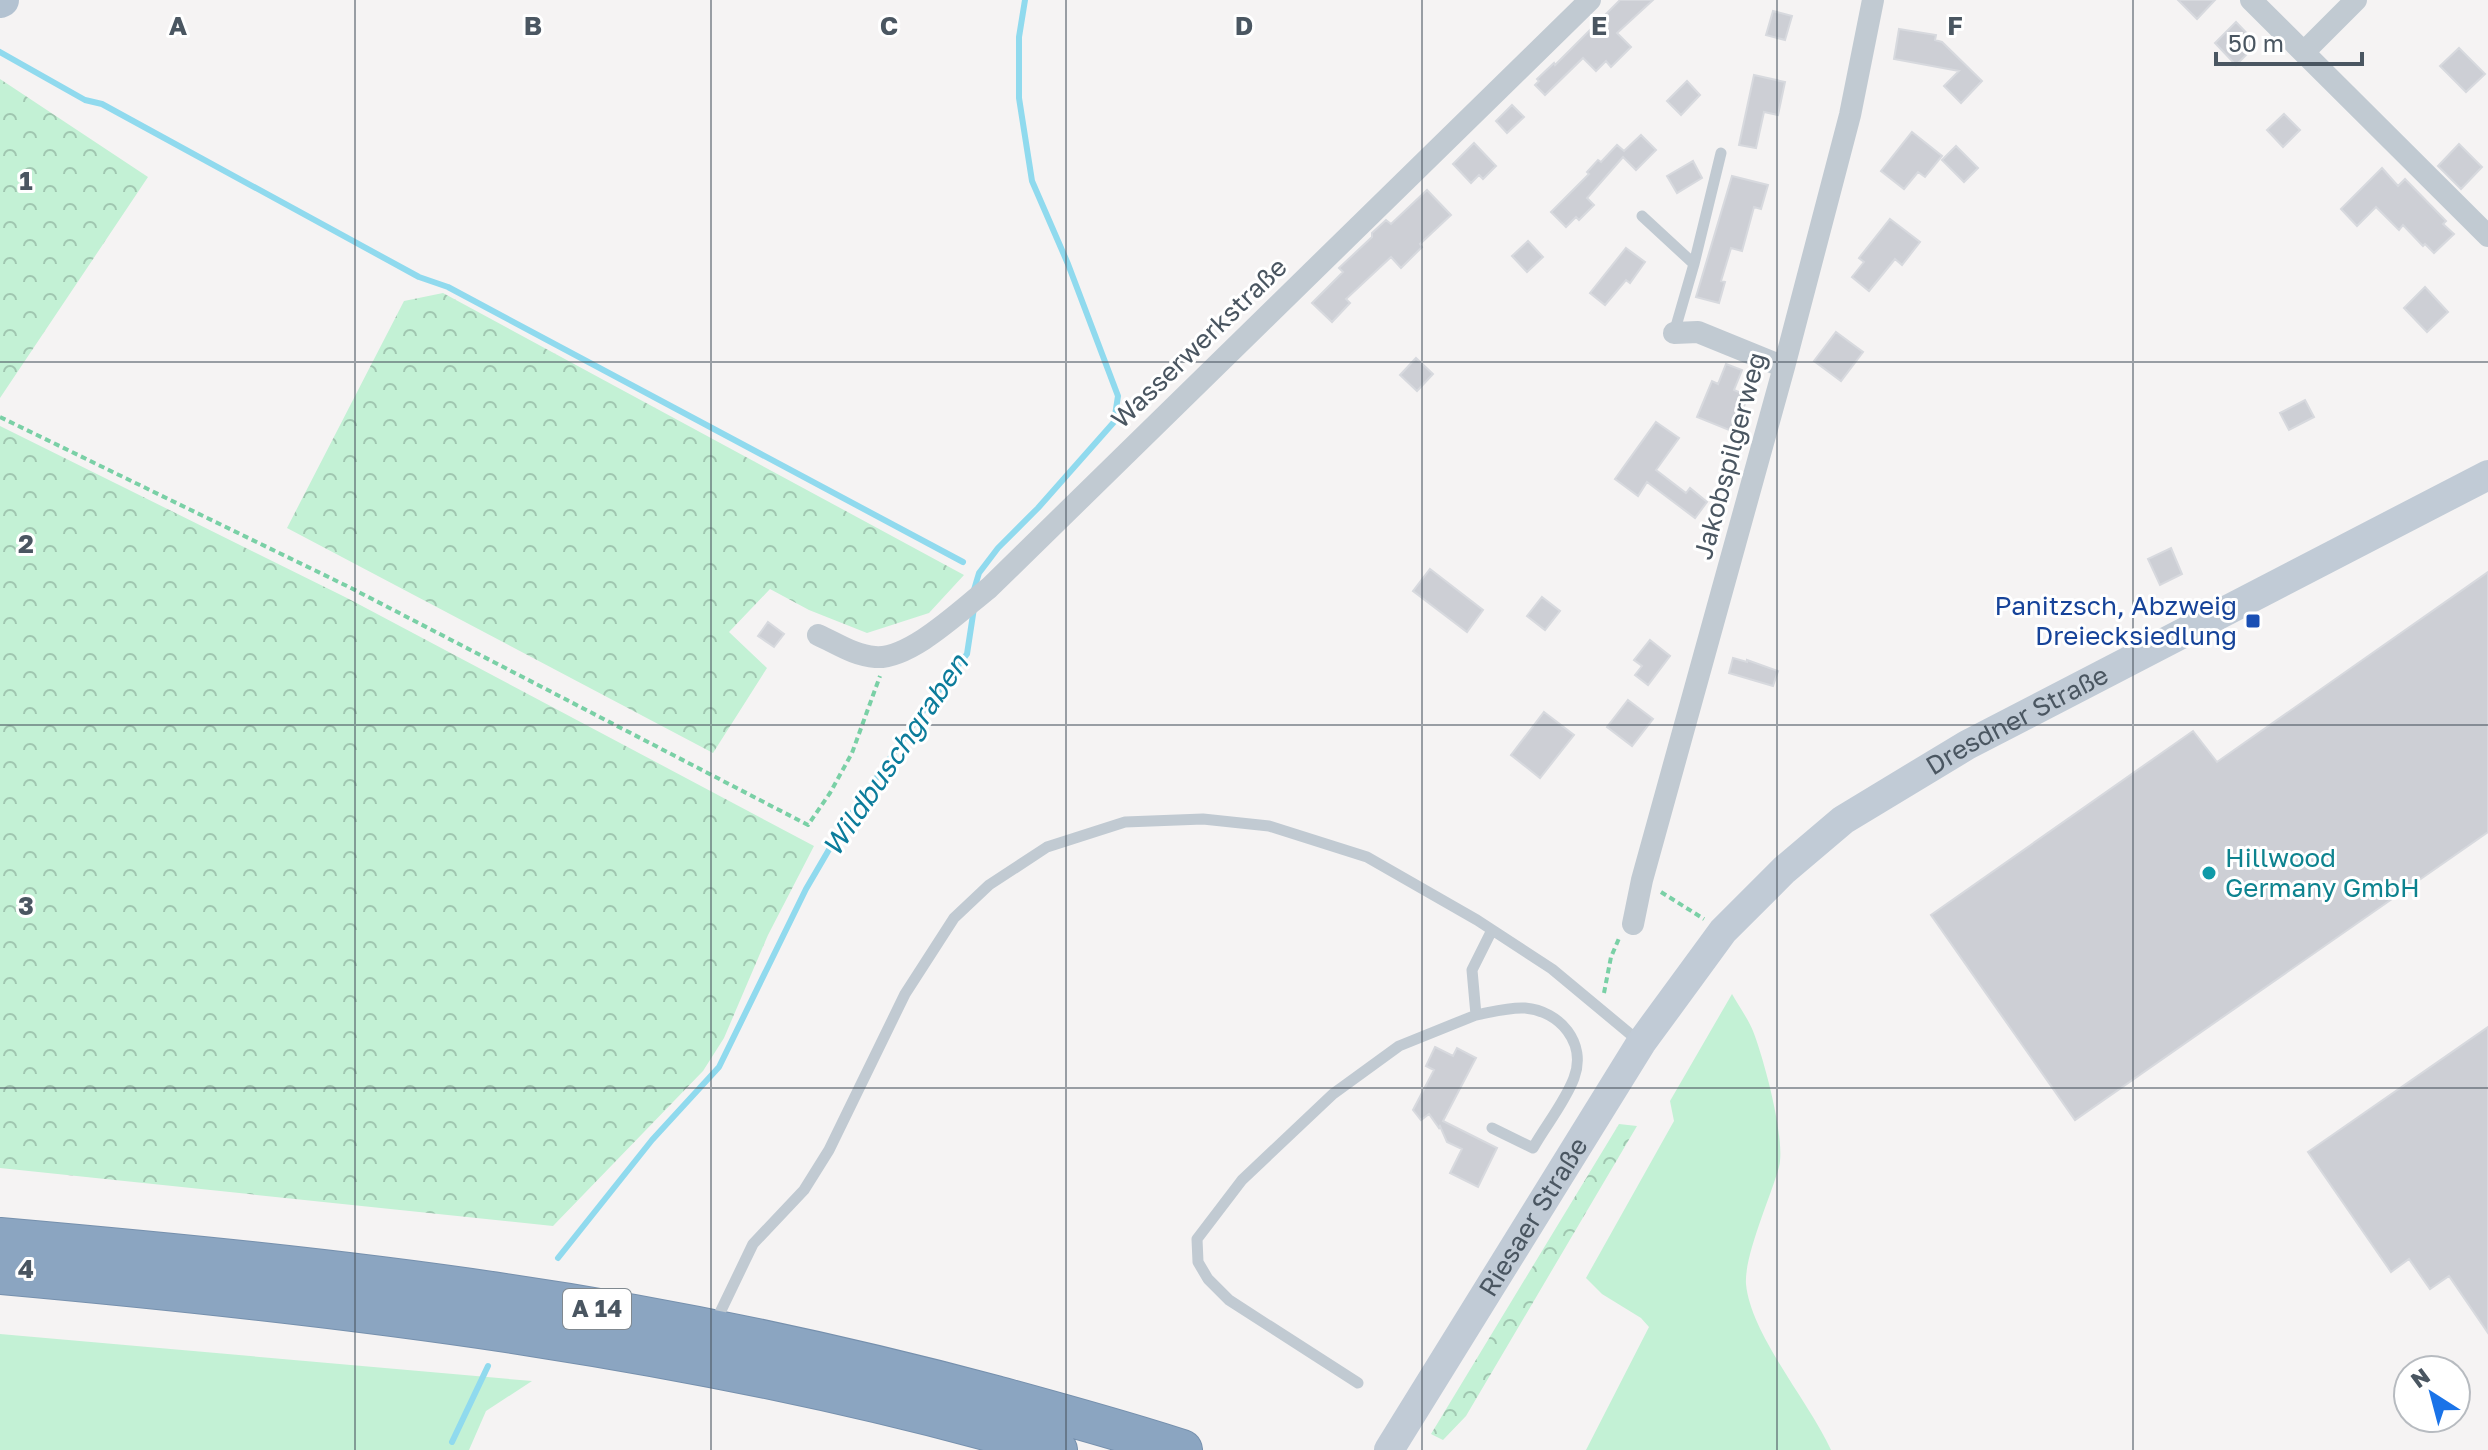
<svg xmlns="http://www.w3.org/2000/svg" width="2488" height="1450" font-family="'Golos Text',sans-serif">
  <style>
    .green { fill: #c3f1d5 }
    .forest { fill: url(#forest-crowns) }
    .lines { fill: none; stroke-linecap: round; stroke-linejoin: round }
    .stream { stroke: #90daee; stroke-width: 6 }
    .building { fill: #cdcfd5; stroke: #d7d9de; stroke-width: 2 }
    .motorway-casing { stroke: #7690ad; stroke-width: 42 }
    .path { stroke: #7ad0a6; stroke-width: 4; stroke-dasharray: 6 4; stroke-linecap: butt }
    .service { stroke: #c1cad2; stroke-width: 11 }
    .minor { stroke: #c1cad2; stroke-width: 22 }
    .secondary { stroke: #c1cbd6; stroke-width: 30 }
    .primary { stroke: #b3c2d1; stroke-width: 34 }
    .motorway { stroke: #8ba5c1; stroke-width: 40 }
    .grid { fill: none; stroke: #4a5661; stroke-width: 2; stroke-opacity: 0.55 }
    .transit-dot { fill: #1a4fb4; stroke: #fff; stroke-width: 3 }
    .culture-dot { fill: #0f9aa8; stroke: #fff; stroke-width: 3 }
    .labels { text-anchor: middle; stroke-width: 6; stroke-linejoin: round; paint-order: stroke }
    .shield { fill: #fff; stroke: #808990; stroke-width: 2 }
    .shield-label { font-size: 24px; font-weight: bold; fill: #4a5661 }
    .street-label { font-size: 26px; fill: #4a5661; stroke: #fff }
    .transit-label { font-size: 26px; fill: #164399; stroke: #fff; text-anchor: end }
    .culture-label { font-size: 26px; fill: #0d838f; stroke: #fff; text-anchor: start }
    .water-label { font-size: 28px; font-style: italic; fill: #0c7c9b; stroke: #fff }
    .grid-label { font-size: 26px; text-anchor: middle; font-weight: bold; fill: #4a5661; stroke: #fff; stroke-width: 6; stroke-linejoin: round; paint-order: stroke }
  </style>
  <defs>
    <pattern id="forest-crowns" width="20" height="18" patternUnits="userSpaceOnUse" patternTransform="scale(2)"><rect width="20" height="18" fill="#c3f1d5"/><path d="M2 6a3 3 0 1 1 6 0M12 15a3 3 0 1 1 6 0" fill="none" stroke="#a0c6b0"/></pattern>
  </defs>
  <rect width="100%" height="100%" fill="#f5f3f3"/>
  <!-- green -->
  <path class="green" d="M1732 994C1739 1006 1748 1019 1753 1031 1764 1059 1786 1140 1779 1167 1771 1196 1744 1256 1746 1284 1751 1335 1808 1400 1831 1450H1586L1649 1327 1641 1318 1602 1294 1586 1278 1674 1121 1670 1101Z
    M0 1334 532 1381 486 1411 469 1450H0Z"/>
  <!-- forest -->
  <path class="forest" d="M0 79 148 177 0 398Z
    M443 293 964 575 929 613 867 633 809 610 770 589 729 632 767 668 713 753 287 528 404 301Z
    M0 426 347 598 814 846 768 935 724 1038 703 1071 553 1226 0 1168Z
    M1619 1124 1637 1126 1466 1416 1443 1440 1431 1434Z"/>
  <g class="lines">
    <!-- stream -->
    <path class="stream" d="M0 52 85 100 102 104 419 277 448 287 963 562
      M973 593 979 573 998 548 1038 508 1114 422 1118 396 1068 264 1032 181 1019 98V37L1025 0
      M558 1258 652 1140 719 1067 806 889 841 829 918 718 967 654 974 608
      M452 1442 488 1366"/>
  </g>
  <!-- building -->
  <path class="building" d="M1620 0H1653L1617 33 1631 47 1611 67 1606 61 1596 71 1583 58 1545 95 1535 85 1539 81 1537 79 1554 63 1555 65Z
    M2178 0H2215L2197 19Z
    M1773 11 1792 16 1785 40 1766 35Z
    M2236 22 2257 44 2236 65 2215 43Z
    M1899 29 1936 35 1935 40 1942 42 1982 81 1961 103 1944 86 1959 71 1894 59Z
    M2459 48 2485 74 2466 92 2440 66Z
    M1754 75 1785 82 1778 115 1764 112 1756 148 1739 145Z
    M1687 81 1700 95 1681 115 1667 101Z
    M1512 105 1524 117 1507 133 1496 121Z
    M2284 114 2300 130 2283 147 2267 130Z
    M1912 132 1942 156 1925 177 1918 172 1904 189 1881 171Z
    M1641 135 1656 150 1636 170 1623 157 1587 198 1594 205 1579 220 1576 217 1566 227 1551 212 1589 174 1587 172 1598 160 1601 162 1617 145 1624 151Z
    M1474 143 1496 166 1483 179 1479 175 1471 183 1453 164Z
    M2459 144 2482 167 2461 189 2438 166Z
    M1956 146 1978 168 1964 182 1942 160Z
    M1693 161 1702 178 1677 193 1667 176Z
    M2382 168 2398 186 2405 179 2446 221 2443 224 2454 234 2434 253 2425 244 2423 246 2403 225 2399 230 2376 207 2357 226 2341 209Z
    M1732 176 1768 185 1761 209 1754 207 1742 251 1731 248 1721 281 1725 282 1719 303 1696 297Z
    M1427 190 1451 215 1420 244 1422 247 1401 268 1391 257 1346 299 1350 303 1332 322 1312 303 1343 272 1339 268 1372 237V233L1386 220 1391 224Z
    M1890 219 1920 242 1902 265 1895 259 1869 291 1852 277 1864 262 1859 258Z
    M1528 241 1543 257 1527 272 1512 256Z
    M1626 248 1645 262 1630 283 1626 280 1605 305 1590 293Z
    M2425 287 2448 312 2427 332 2404 308Z
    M1836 332 1863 352 1841 381 1814 361Z
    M1416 358 1433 374 1417 391 1400 375Z
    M1726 364 1742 370 1734 390 1748 396 1734 432 1697 417 1712 381 1718 384Z
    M2305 400 2314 417 2289 430 2280 413Z
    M1656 422 1679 438 1656 470 1686 493 1690 488 1707 502 1695 518 1647 482 1638 496 1615 479Z
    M2171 548 2182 574 2160 585 2148 559Z
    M1430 569 1483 610 1467 632 1413 591Z
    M2488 572V832L2075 1120 1931 915 2193 731 2217 762Z
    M1542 597 1560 611 1545 630 1527 616Z
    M768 622 784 634 774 647 758 636Z
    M1650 640 1670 656 1648 685 1635 675 1642 666 1634 660Z
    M1733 658 1747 662V660L1778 671 1773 686 1729 673Z
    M1628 700 1653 719 1632 746 1607 727Z
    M1544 712 1574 735 1540 778 1511 755Z
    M2488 1027V1333L2449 1276 2430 1289 2409 1259 2391 1272 2308 1152Z
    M1435 1047 1453 1056 1457 1048 1476 1058 1443 1121 1497 1148 1478 1187 1450 1173 1462 1149 1447 1142 1440 1126 1439 1128 1429 1114 1421 1120 1413 1110 1434 1070 1426 1066Z"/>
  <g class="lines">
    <!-- motorway casing -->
    <g class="motorway-casing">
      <path id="motorway" d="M0 1238C169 1253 337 1269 505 1294 670 1318 834 1353 996 1396 1058 1413 1121 1430 1182 1450
        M0 1274C356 1306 713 1349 1057 1450"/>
    </g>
    <!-- path -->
    <path class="path" d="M0 417 351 588 808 825 830 793 852 753 880 676
      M1661 892 1704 919
      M1604 993 1611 957 1620 936"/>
    <!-- service -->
    <path class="service" d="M1642 216 1694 264
      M1674 333 1694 264 1721 153
      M1492 930 1472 970 1476 1015C1492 1012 1509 1007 1525 1008 1560 1011 1587 1043 1574 1078 1565 1102 1546 1125 1533 1148L1492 1128
      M715 1323 753 1244 804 1190 829 1150 905 994 954 918 989 885 1047 847 1125 822 1203 819 1269 826 1367 857 1477 920 1552 969 1641 1043
      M1358 1383 1229 1300 1208 1279 1198 1262 1197 1239 1242 1180 1333 1094 1399 1046 1476 1015"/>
    <!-- minor -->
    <path class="minor" d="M2251 0 2488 236
      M2304 52 2356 0
      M1674 333 1698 332 1784 367
      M818 635C836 643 855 656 875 657 910 660 962 609 989 588L1590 0
      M1633 924 1642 880 1784 367 1850 115 1873 0"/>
    <!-- secondary -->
    <path class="secondary" id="s1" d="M1389 1450 1641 1043 1723 931 1784 870 1843 820 1967 745 2488 475"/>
    <!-- primary -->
    <path class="primary" d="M0 1 2 0"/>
    <!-- motorway -->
    <use href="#motorway" class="motorway"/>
  </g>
  <!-- grid -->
  <path class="grid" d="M355 0V1450M711 0V1450M1066 0V1450M1422 0V1450M1777 0V1450M2133 0V1450M0 362H2488M0 725H2488M0 1088H2488"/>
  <!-- markers -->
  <rect class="transit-dot" x="2245" y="613" width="16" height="16" rx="4"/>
  <circle class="culture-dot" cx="2209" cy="873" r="8"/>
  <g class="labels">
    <!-- shield labels -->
    <rect class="shield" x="563" y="1289" width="68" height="40" rx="6"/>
    <g class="shield-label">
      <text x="597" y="1317">A 14</text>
    </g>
    <!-- street labels -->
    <g class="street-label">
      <text transform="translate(1199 343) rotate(-44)" y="9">Wasserwerkstraße</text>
      <text transform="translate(1730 456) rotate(-75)" y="9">Jakobspilgerweg</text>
      <text dy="9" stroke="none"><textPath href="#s1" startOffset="982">Dresdner Straße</textPath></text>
      <text dy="9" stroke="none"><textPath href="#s1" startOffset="274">Riesaer Straße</textPath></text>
    </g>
    <!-- transit labels -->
    <g class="transit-label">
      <text x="2237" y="615">Panitzsch, Abzweig<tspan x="2237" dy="30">Dreiecksiedlung</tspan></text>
    </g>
    <!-- culture labels -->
    <g class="culture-label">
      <text x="2225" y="867">Hillwood<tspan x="2225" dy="30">Germany GmbH</tspan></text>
    </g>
    <!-- water labels -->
    <g class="water-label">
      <text transform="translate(895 755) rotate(-56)" y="10">Wildbuschgraben</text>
    </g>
  </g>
  <g class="grid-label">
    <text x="178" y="35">A</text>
    <text x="533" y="35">B</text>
    <text x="889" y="35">C</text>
    <text x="1244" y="35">D</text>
    <text x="1599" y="35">E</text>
    <text x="1955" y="35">F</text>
    <text x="26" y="190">1</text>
    <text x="26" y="553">2</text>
    <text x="26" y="915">3</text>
    <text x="26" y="1278">4</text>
  </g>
  <!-- north arrow -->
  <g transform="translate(2432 1394) rotate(324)"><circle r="38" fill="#ffffff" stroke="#b7bbc0" stroke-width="2"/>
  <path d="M0-6L14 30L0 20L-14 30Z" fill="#1a73e8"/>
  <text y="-12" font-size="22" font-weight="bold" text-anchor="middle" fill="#4a5661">N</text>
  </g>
  <!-- scale -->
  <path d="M2216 52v12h146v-12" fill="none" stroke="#4a5661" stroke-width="4"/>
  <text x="2228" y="52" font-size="24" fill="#4a5661" stroke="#ffffff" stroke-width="6" paint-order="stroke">50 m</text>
</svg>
